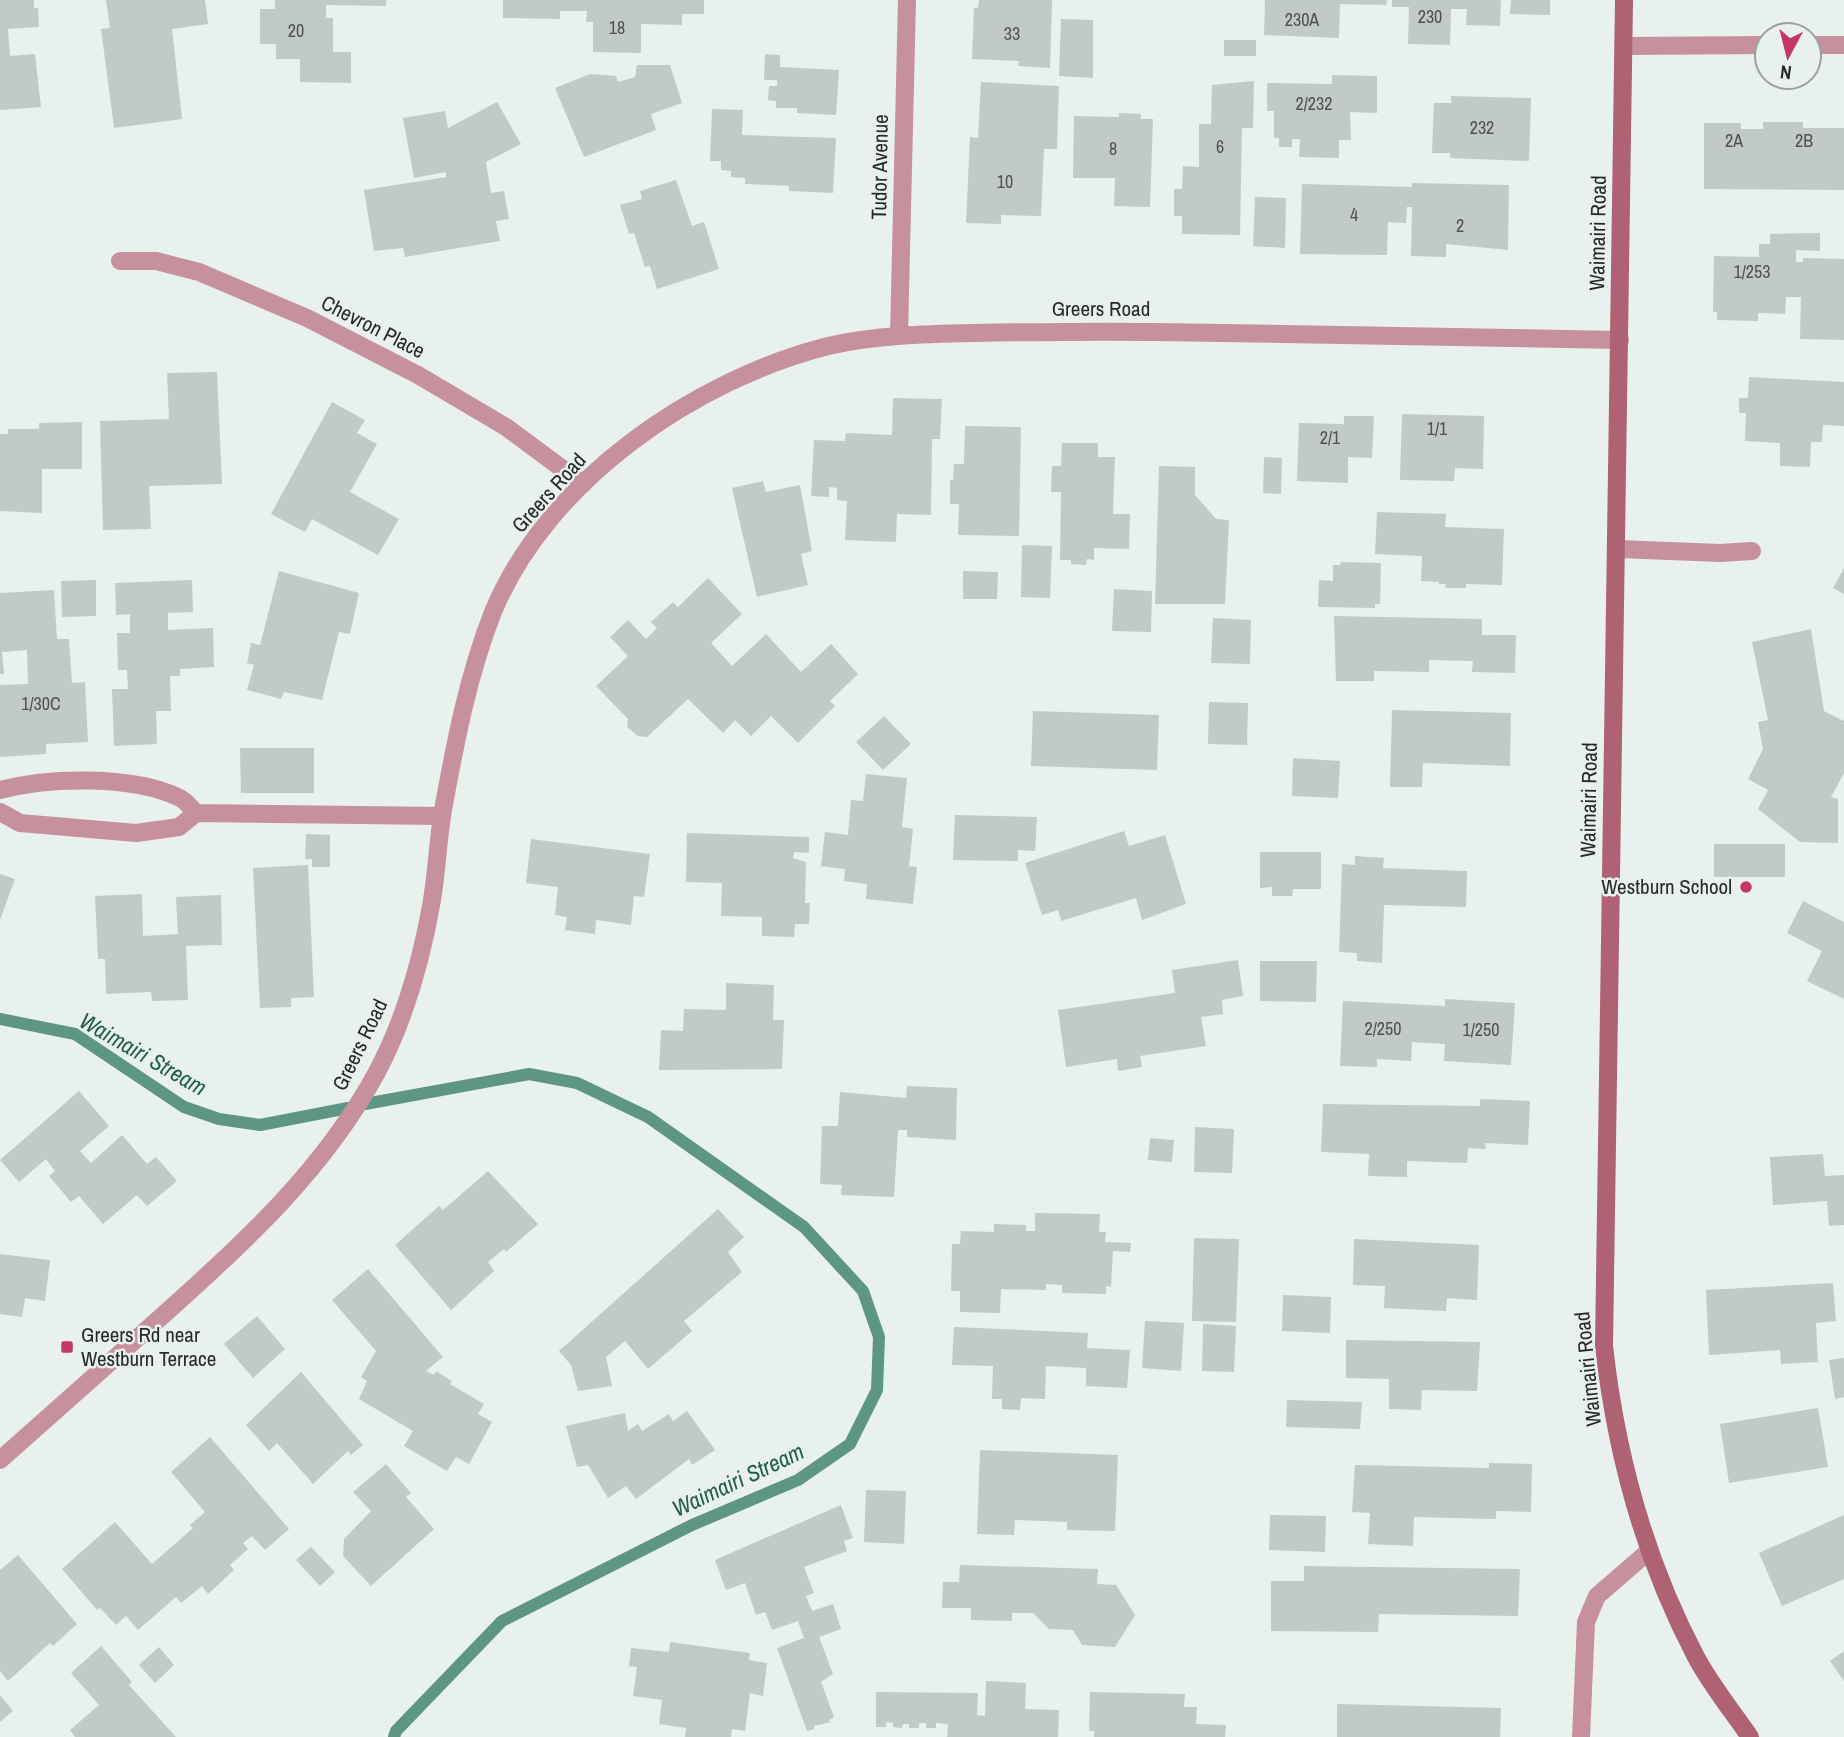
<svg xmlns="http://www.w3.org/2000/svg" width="1844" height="1737" font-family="'Archivo Narrow',sans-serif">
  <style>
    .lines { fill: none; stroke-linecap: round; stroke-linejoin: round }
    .stream { stroke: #5e9685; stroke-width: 12 }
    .building { fill: #c1cac7 }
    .service { stroke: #c6919c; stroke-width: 18 }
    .minor { stroke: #c6919c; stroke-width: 18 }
    .tertiary { stroke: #c6919c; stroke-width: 18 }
    .secondary { stroke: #ae6274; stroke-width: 18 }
    .poi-dot { fill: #c43665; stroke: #e8f1ee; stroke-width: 2.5 }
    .labels { text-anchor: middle; stroke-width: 5; stroke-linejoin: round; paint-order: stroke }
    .number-label { font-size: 18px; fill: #4e5250 }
    .street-label { font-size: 21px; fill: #272a29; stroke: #e8f1ee }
    .poi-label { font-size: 21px; fill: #272a29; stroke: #e8f1ee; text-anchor: end }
    .water-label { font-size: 23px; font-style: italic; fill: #215f4e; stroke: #e8f1ee }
  </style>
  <rect width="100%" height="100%" fill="#e8f1ee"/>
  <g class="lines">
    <!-- stream -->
    <path class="stream" d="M0 1019 75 1034 184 1107 219 1119 260 1125 348 1108
      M365 1104 529 1074 577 1083 648 1117 804 1227 863 1291 879 1337 877 1390 850 1444 798 1480 692 1525 502 1621 396 1731 394 1737"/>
  </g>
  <!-- building -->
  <path class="building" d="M0 0H34V8H38L39 27 8 29 10 56 35 54 41 107 0 110Z
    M106 0H205L208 24 172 29 182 119 114 128 101 29 110 28Z
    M275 0H386V6L326 5V18H333V52H351V83L300 82V59H276V44H260V9H275Z
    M503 0H704V14H682V25L641 24V53L593 52V22H586L587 11H560V19L503 18Z
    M979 0H1052L1050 68 1018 66 1019 61 972 59 974 8H978Z
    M1265 0H1387L1386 5 1340 4 1339 38 1264 35Z
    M1392 0H1501L1500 26 1466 25 1467 9H1451L1450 45 1408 44 1409 7H1392Z
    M1511 0H1550V15L1510 14Z
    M1061 19 1093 20V78L1059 76Z
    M1224 40H1256V56H1224Z
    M765 54 780 55V67L839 70 836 115 797 113V108H776V101L768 100 769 86H777V80H764Z
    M637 65H670L682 103 651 114 656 130 584 157 555 88 590 74 616 76 618 82 635 77Z
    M1332 75 1377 76V113L1350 112 1351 140H1339V158L1299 157 1300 139H1292V147H1279V138H1274V111H1267V83L1332 84Z
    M1254 81 1253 128H1242L1240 235 1182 234V216H1174V189H1182L1183 166 1199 167V124H1211L1212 85Z
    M981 82 1059 86 1057 149H1044L1041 216 1001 215V224L966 223 970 137 978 138Z
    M1451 96 1531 98 1529 161 1450 158V153H1432L1434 103H1451Z
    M497 102 521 144 486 162 491 193 504 191 509 219 496 221 500 241 405 257 403 248 374 251 364 190 446 177V172L414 178 403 118 445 111 448 128Z
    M712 109 743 110 742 135 836 138 833 193 789 191V186L745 184V178L731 177V171L721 170V161H710Z
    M1119 113 1141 114V119H1153L1150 207 1114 206 1115 178H1073L1074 116 1119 117Z
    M1763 122H1803V128H1844V190L1704 189V123H1741V129H1763Z
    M676 180 692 226 704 222 719 269 657 289 650 266 645 267 634 233 629 234 620 205 642 199 640 191Z
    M1412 183 1509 185 1508 250 1446 244V257L1411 256 1412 207H1407L1406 223 1388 222 1387 255 1300 254 1302 184 1412 187Z
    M1255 197 1286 198 1285 248 1253 246Z
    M1820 233V251L1796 250V262H1803V258L1844 259V340L1800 339 1801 297H1786L1785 314 1758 313V321L1717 320V312H1713L1714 256 1759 257V244H1770V234Z
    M217 372 222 484 149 486 151 529 103 530 100 421 169 419 167 373Z
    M1749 377 1844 382V426L1823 425 1822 442H1811L1810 467 1780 466V443L1745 441 1746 413H1739V398H1748Z
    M893 398 942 399 940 439H932L931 515 897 514 896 542 845 540 847 501 837 500V488L829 487V497L811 496 814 440 845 441 846 433 892 435Z
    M332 402 365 420 357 433 377 444 350 492 399 519 378 555 312 519 305 532 271 514Z
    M1402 414 1484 416 1483 469 1455 468 1454 481 1400 480Z
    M1344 416H1374L1372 458 1348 457V483L1297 481 1299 423 1344 424Z
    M82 422V469H42V513L0 511V434H8V429H39V423Z
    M965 426 1021 427 1019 536 958 535 959 504H950V480H953L954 464H964Z
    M1062 443H1098V457H1115L1113 514H1130L1129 549 1094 548V560L1087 559 1086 565 1071 564V560H1060L1061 492H1051L1052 466H1061Z
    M1264 457 1282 458 1281 494 1263 493Z
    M1159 466 1195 467V495L1216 519 1229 520 1225 604H1155Z
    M763 481 766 492 800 485 812 551 801 554 808 585 757 597 732 488Z
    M1377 512 1446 514 1445 527 1504 529 1502 585 1466 584V588H1445L1446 584H1439V582L1421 581 1422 556 1375 554Z
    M1022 545 1052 546 1050 598 1021 597Z
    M1341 562 1381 563 1380 604H1375V608L1318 607 1319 580 1333 581V565H1340Z
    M1844 568V594L1833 588Z
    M279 571 359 593 350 634 339 632 322 700 284 692 281 699 247 690 254 665 247 663 251 643 260 645Z
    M963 571 998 572 997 599H963Z
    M708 578 742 614 711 643 732 666 766 634 801 672 831 644 858 674 830 701 835 706 798 743 771 716 751 736 735 720 723 733 688 699 647 737 638 736 627 727 628 719 596 686 628 656 610 637 628 620 646 639 657 628 651 622 673 602 678 607Z
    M96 580V616L62 617 61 581Z
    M192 580 193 612 168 613V630L213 628 214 667 180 669V676H170L171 711H156L157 744 114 746 112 689H128L127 670H118L117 633H130V614L116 615 115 583Z
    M1114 589 1152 591 1151 632 1112 631Z
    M54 590 57 639H69L72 683 85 682 88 742 46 744V754L0 757V685L28 684 27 650 2 652 4 674H0V593Z
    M1334 616 1482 619V635H1516L1515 673 1472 672 1473 661 1429 660V672L1374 671V681H1336Z
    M1213 618 1251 620 1250 664 1211 663Z
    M1811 629 1824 711 1844 721V773L1831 797 1838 799V843L1800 842 1758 809 1768 790 1748 779 1763 749 1758 722 1768 720 1752 642Z
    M1209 702 1248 703 1247 745 1208 744Z
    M1392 710 1511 713 1510 766 1423 763 1422 787H1390Z
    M1033 711 1159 715 1157 770 1031 766Z
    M884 716 911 744 883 770 856 742Z
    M240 748H314V793H241Z
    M1293 758 1340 761 1338 798 1292 796Z
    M866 774 907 778 902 827 913 829 909 866 917 867 913 904 866 899 867 884 844 881 845 869 821 866 825 832 848 835 851 800 863 801Z
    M955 815 1037 817 1035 851 1018 850V861L953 860Z
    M1124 831 1129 846 1165 835 1186 904 1142 920 1136 898 1061 921 1058 910 1042 915 1025 863Z
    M687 833 809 837V853L794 852 793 858 806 862 805 903H810L809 924H795L794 937 762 936V917L721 916 722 883 686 882Z
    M306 834 330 835V867H312V859H305Z
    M531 839 650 854 644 897 634 896 631 925 596 920 595 934 565 930 567 917 555 915 558 887 526 883Z
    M1714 844H1785V877H1714Z
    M1260 852H1321V889H1293L1292 896H1272V887L1260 888Z
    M1355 856 1384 858 1383 868 1467 871 1466 907 1384 905 1382 963 1357 961V953L1339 952 1342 864 1355 865Z
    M308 865 314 997 291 998V1007L260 1008 253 868Z
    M0 874 15 879 0 920Z
    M142 894 143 936 178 934 176 897 221 895 222 945 186 946 188 1000 152 1001 151 992 106 994 105 959H98L95 896Z
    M1803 901 1844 922V999L1807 981 1822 951 1787 933Z
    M1238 960 1243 996 1222 1000 1223 1014 1201 1017 1206 1046 1140 1056 1142 1067 1118 1071 1117 1059 1066 1067 1058 1010 1175 993 1172 970Z
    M1260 961H1317L1316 1002 1260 1001Z
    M726 983 774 985 773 1020H784L782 1069 659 1070 661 1030 683 1031 684 1009 726 1010Z
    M1445 999 1515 1003 1511 1065 1444 1061 1445 1044 1412 1042 1411 1061 1377 1059V1067L1340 1066 1343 1001 1445 1006Z
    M907 1086 957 1088 956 1140 907 1137V1130H898L894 1197 841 1195 842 1185 820 1184 822 1126H838L840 1092 906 1098Z
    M79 1091 109 1126 80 1151 91 1163 122 1135 147 1164 156 1157 177 1181 147 1206 137 1195 103 1224 79 1196 71 1202 49 1176 55 1171 46 1159 19 1182 0 1160Z
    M1480 1099 1530 1101 1528 1145 1485 1143 1486 1149 1468 1148 1467 1163 1407 1161V1177L1368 1176 1369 1154 1321 1152 1323 1104 1480 1106Z
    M1195 1127 1234 1129 1232 1173 1194 1172Z
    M1150 1138 1174 1140 1172 1162 1148 1160Z
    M1823 1154 1825 1176 1844 1175V1225L1829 1226 1827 1201 1773 1205 1770 1157Z
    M488 1171 538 1224 506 1252 504 1249 488 1262 494 1271 451 1310 395 1245 439 1206 443 1210Z
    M718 1209 744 1237 728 1252 742 1272 684 1321 692 1331 648 1369 625 1341 606 1357 612 1386 578 1391 571 1365 559 1351Z
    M1035 1213 1100 1214 1099 1232H1106L1105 1242 1131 1243 1130 1252 1113 1251 1111 1287 1106 1286V1294L1062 1293V1285L1046 1284V1290L1001 1289 1000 1313 960 1312V1291H951L952 1244H960L961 1231 994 1232V1224L1026 1225V1231H1035Z
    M1194 1238 1239 1239 1236 1322 1192 1321Z
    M1354 1239 1479 1245 1477 1300 1447 1298 1446 1311 1384 1308 1385 1286 1353 1285Z
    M0 1254 50 1260 45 1301 25 1298 22 1317 0 1314Z
    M368 1269 443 1357 426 1371 434 1375 436 1371 452 1381 450 1384 484 1404 478 1414 492 1422 469 1464 456 1457 447 1471 404 1446 413 1431 359 1399 367 1381 361 1377 376 1351 332 1300Z
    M1833 1283 1836 1321 1816 1323 1818 1362 1781 1364 1780 1350 1709 1355 1706 1290Z
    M1283 1295 1331 1297 1330 1333 1282 1331Z
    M257 1316 285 1349 253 1378 224 1344Z
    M1145 1321 1184 1323 1181 1371 1142 1368Z
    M1203 1324 1236 1326 1234 1372 1202 1371Z
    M954 1327 1088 1333 1087 1348 1130 1350 1127 1388 1086 1386V1368L1046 1366 1045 1399 1021 1398 1020 1410 1002 1409V1399H992L993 1366 952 1365Z
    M1346 1340 1480 1342 1477 1391 1422 1390 1421 1410 1389 1409V1379L1346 1378Z
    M1844 1358V1397L1835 1399 1829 1360Z
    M301 1372 363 1445 351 1455 348 1451 313 1484 277 1443 269 1451 246 1425Z
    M1287 1400 1362 1402 1360 1429 1286 1427Z
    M1818 1408 1828 1467 1729 1483 1720 1424Z
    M687 1411 715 1450 692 1465 689 1459 636 1499 626 1486 608 1498 588 1465 577 1467 566 1426 625 1413 628 1431 638 1424 642 1431 669 1414 673 1421Z
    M210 1437 289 1529 265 1550 252 1536 243 1543 248 1549 230 1565 234 1570 208 1594 202 1586 181 1603 176 1597 138 1630 126 1616 116 1625 100 1608 97 1610 62 1569 115 1522 152 1564 193 1528 190 1525 205 1512 171 1472Z
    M980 1450 1118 1455 1115 1531 1067 1530V1522L1015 1520 1014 1535 977 1534Z
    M1489 1463 1532 1464 1531 1512 1496 1511V1519L1414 1517 1413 1546 1368 1544 1370 1513 1352 1512 1355 1465 1489 1468Z
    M386 1464 411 1493 406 1497 434 1529 371 1586 343 1556 344 1539 371 1511 353 1492Z
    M866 1490 906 1491 904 1544 864 1542Z
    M841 1505 853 1538 844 1541 847 1551 804 1567 814 1593 806 1596 812 1611 833 1604 841 1629 819 1637 833 1674 821 1682 834 1717 829 1720 831 1722 814 1726V1729L807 1731 777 1648 804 1638 798 1621 772 1630 765 1612 756 1615 745 1583 726 1590 715 1560Z
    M1270 1515 1326 1516 1325 1552 1269 1550Z
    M1844 1515V1579L1782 1606 1759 1553Z
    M311 1547 335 1572 320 1586 296 1560Z
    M18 1555 77 1624 53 1646 50 1643 8 1681 0 1671V1570Z
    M960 1565 1098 1569 1097 1584 1116 1585 1135 1615 1115 1647 1082 1645 1073 1630 1049 1629 1033 1613H1012V1621L971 1620V1608H942L943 1582H959Z
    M1304 1566 1520 1569 1518 1616 1379 1614 1378 1632 1271 1631V1581H1304Z
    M670 1642 750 1653 749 1660 767 1663 763 1696 750 1693 745 1731 732 1729 731 1737H685L686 1728 659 1724 662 1700 633 1696 637 1667 629 1666 631 1648 669 1652Z
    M101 1646 132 1682 129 1685 176 1737H75L70 1730 99 1705 71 1673Z
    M159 1647 174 1665 155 1683 139 1665Z
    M1844 1651V1681L1830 1661Z
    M986 1681 1026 1683 1025 1709 1059 1710 1058 1737H947L948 1724 936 1723V1728H926V1723H919V1728H909V1724H903L902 1728 893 1727V1723L886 1722V1727H876V1692L978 1693 977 1715 985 1716Z
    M1090 1692 1185 1694 1184 1707H1197L1196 1724 1226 1725 1225 1737H1094V1731H1089Z
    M0 1695 13 1711 0 1722Z
    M1337 1704 1501 1708 1500 1737H1337Z"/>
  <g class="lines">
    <!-- service -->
    <path class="service" d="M1618 549 1720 553 1752 551
      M0 790C49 777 133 775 180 798 186 801 191 808 196 813
      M0 812 20 823 136 833 179 827 196 813 442 816
      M1581 1737 1586 1622 1597 1596 1649 1551"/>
    <!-- minor -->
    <path class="minor" d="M1809 45H1844
      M1624 46 1767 45
      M120 261H156L199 272 307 318 418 375 506 427 583 484
      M899 335 907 0"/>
    <!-- tertiary -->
    <path class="tertiary" d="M0 1460C54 1412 108 1364 161 1317 243 1244 324 1170 377 1072 405 1019 422 958 432 900 437 870 438 839 443 810 455 744 468 675 493 612 547 481 694 380 828 346 876 335 925 334 974 333 1034 332 1095 331 1155 332 1310 335 1465 336 1620 340"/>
    <!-- secondary -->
    <path class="secondary" d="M1624 0 1604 1346C1616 1454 1645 1560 1696 1657 1711 1685 1732 1711 1750 1737"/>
  </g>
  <!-- markers -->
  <g class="poi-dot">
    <circle cx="1746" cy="887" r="7"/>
    <rect x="60" y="1340" width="14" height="14" rx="3.5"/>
  </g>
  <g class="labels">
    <!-- number labels -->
    <g class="number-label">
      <text x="1430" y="23">230</text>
      <text x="1302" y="26">230A</text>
      <text x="617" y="34">18</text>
      <text x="296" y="37">20</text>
      <text x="1012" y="40">33</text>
      <text x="1314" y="110">2/232</text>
      <text x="1482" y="134">232</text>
      <text x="1734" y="147">2A</text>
      <text x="1804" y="147">2B</text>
      <text x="1220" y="153">6</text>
      <text x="1113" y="155">8</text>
      <text x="1005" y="188">10</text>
      <text x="1354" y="221">4</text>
      <text x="1460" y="232">2</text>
      <text x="1752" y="278">1/253</text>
      <text x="1437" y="435">1/1</text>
      <text x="1330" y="444">2/1</text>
      <text x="41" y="710">1/30C</text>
      <text x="1383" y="1035">2/250</text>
      <text x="1481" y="1036">1/250</text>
    </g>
    <!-- street labels -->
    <g class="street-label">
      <text transform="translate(880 167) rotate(-89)" y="7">Tudor Avenue</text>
      <text transform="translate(1598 233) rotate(-89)" y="7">Waimairi Road</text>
      <text x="1101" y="316">Greers Road</text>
      <text transform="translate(373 327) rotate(27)" y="7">Chevron Place</text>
      <text transform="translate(549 493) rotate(-48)" y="7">Greers Road</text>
      <text transform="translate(1589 800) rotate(-89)" y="7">Waimairi Road</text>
      <text transform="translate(360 1045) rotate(-64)" y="7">Greers Road</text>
      <text transform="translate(1588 1369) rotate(-96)" y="7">Waimairi Road</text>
    </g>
    <!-- poi labels -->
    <g class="poi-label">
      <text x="1732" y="894">Westburn School</text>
      <text x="81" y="1342" text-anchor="start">Greers Rd near<tspan x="81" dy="24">Westburn Terrace</tspan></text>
    </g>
    <!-- water labels -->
    <g class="water-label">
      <text transform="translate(143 1054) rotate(30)" y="8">Waimairi Stream</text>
      <text transform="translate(738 1480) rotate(-25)" y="8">Waimairi Stream</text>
    </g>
  </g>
  <!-- north arrow -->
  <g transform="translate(1788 56) rotate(187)"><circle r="33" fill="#e8f1ee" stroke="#9ba19f" stroke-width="2"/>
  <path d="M0-5L12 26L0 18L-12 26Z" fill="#c43665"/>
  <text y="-10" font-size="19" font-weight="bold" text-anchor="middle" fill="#272a29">N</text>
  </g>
</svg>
